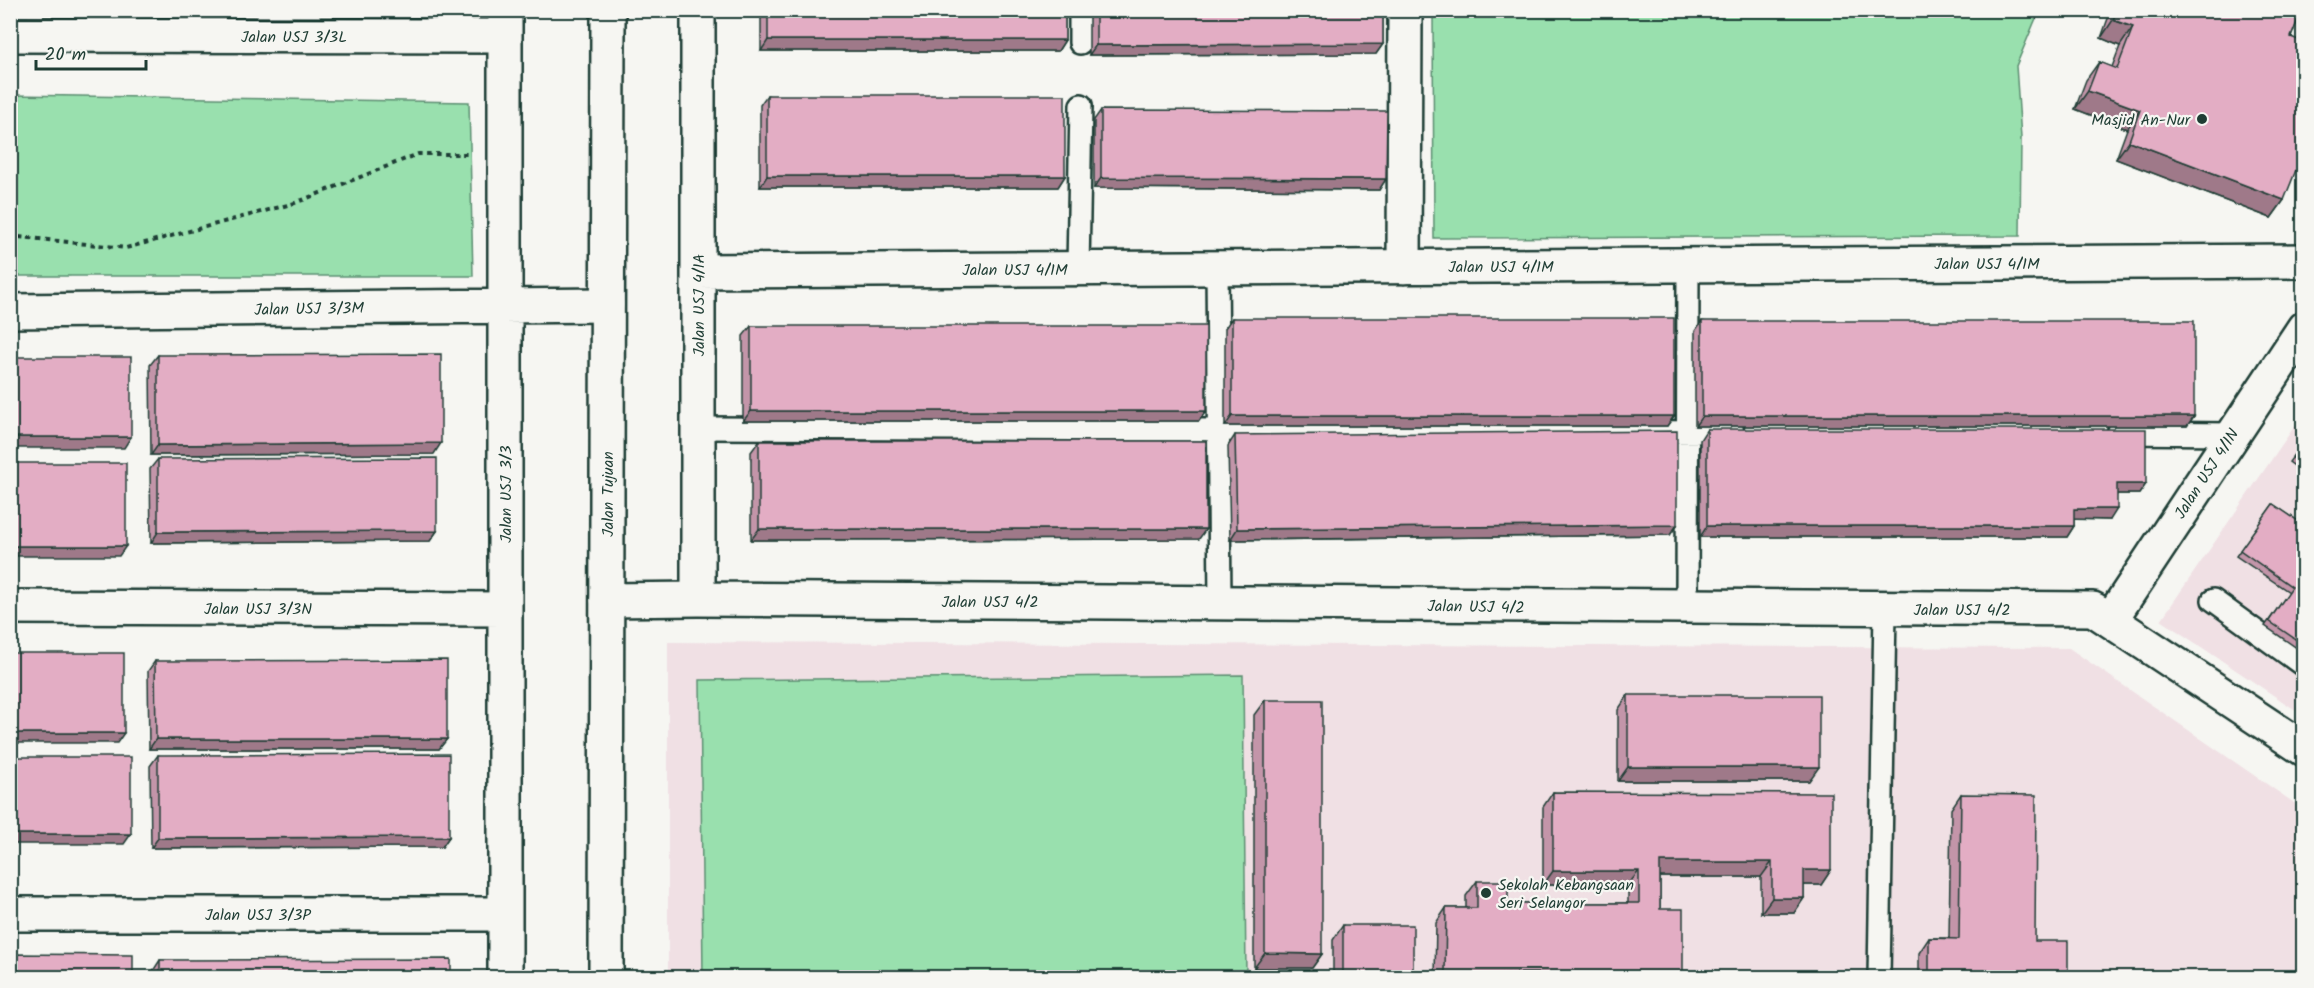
<svg xmlns="http://www.w3.org/2000/svg" width="2314" height="988" font-family="Kalam,sans-serif">
  <style>
    .built { fill: #f0e0e4 }
    .green { fill: #99e0ae; stroke: #5c8e71; stroke-width: 1.5 }
    .lines { fill: none; stroke-linecap: round; stroke-linejoin: round }
    .service-casing { stroke: #1f3d34; stroke-width: 26 }
    .minor-casing { stroke: #1f3d34; stroke-width: 38 }
    .tertiary-casing { stroke: #1f3d34; stroke-width: 38 }
    .path { stroke: #1f3d34; stroke-width: 4; stroke-dasharray: 4.5 4.5; stroke-linecap: butt }
    .service { stroke: #f6f6f2; stroke-width: 21 }
    .minor { stroke: #f6f6f2; stroke-width: 33 }
    .tertiary { stroke: #f6f6f2; stroke-width: 33 }
    .wall { fill: #c395a9; stroke: #1f3d34; stroke-width: 1.5 }
    .shaded-wall { fill: #9f7989; stroke: #1f3d34; stroke-width: 1.5 }
    .building { fill: #e3adc4; stroke: #1f3d34; stroke-width: 1.5 }
    .poi-dot { fill: #1f3d34; stroke: #f6f6f2; stroke-width: 2 }
    .labels { text-anchor: middle; stroke-width: 4.5; stroke-linejoin: round; paint-order: stroke }
    .street-label { font-size: 16px; fill: #1f3d34; stroke: #f6f6f2 }
    .poi-label { font-size: 16px; fill: #1f3d34; stroke: #f6f6f2; text-anchor: end }
  </style>
  <rect width="100%" height="100%" fill="#f6f6f2"/>
  <filter id="ink" filterUnits="userSpaceOnUse"><feTurbulence type="fractalNoise" baseFrequency=".0167" numOctaves="2"/><feDisplacementMap in="SourceGraphic" scale="12" xChannelSelector="R" yChannelSelector="G"/><feConvolveMatrix kernelMatrix="1 2 1 2 8 2 1 2 1" color-interpolation-filters="sRGB"/></filter>
  <g filter="url(#ink)">
    <!-- built -->
    <path class="built" d="M2303 414V715L2161 620Z
      M668 642 2069 648 2303 809V977H668Z"/>
    <!-- green -->
    <path class="green" d="M1433 11H2039L2016 66 2021 138 2020 236 1434 238Z
      M11 95 469 102 473 276H11Z
      M1243 675 1246 977H703L700 680Z"/>
    <g class="lines">
      <!-- service casing -->
      <g class="service-casing">
        <path id="service" d="M1080 10V43
          M1078 268 1081 105
          M1217 268 1220 603
          M698 428 1733 432
          M2118 433 2232 434
          M2213 600 2304 666
          M1687 607 1688 265
          M1879 978 1885 609"/>
      </g>
      <!-- minor casing -->
      <g class="minor-casing">
        <path id="minor" d="M505 10V978
          M698 10V599
          M10 35 505 36
          M1404 267 1405 10
          M698 271 2304 261
          M10 311 607 305
          M607 600 698 599 2093 609 2304 749
          M10 607 505 609
          M2111 619 2304 328
          M10 914H505"/>
      </g>
      <!-- tertiary casing -->
      <g class="tertiary-casing">
        <path id="tertiary" d="M606 978 608 10"/>
      </g>
      <!-- path -->
      <path class="path" d="M10 236 126 248 295 203 418 154H471"/>
      <!-- service -->
      <use href="#service" class="service"/>
      <!-- minor -->
      <use href="#minor" class="minor"/>
      <!-- tertiary -->
      <use href="#tertiary" class="tertiary"/>
    </g>
    <!-- wall -->
    <path class="wall" d="M761 10H1065V40L1058 51H761Z
      M1089 10H1383V44L1376 54 1089 55Z
      M2111 10H2302L2291 37 2284 200 2271 218 2116 159 2127 129 2075 109 2086 80 2099 62 2112 67 2120 46 2101 38Z
      M767 95 1065 176 1058 187H760V105Z
      M1101 110 1386 179 1379 190 1094 188V120Z
      M1232 318 1674 416 1667 426H1225V328Z
      M1702 321 2194 416 2187 426H1695V331Z
      M751 326 1206 411 1199 421H743V336Z
      M158 355 434 454 151 455 150 365Z
      M1707 429 2146 484 2139 494H2117L2110 520 2074 519V526L2067 537H1700V440Z
      M1235 435 1677 525 1670 535 1230 540 1228 446Z
      M759 441 1199 539 751 540V452Z
      M2304 442V473L2289 462Z
      M158 459 437 531 430 541 151 543 150 469Z
      M2273 504 2304 525V653L2265 626 2289 592 2236 556Z
      M155 661 447 739 439 749H149L148 671Z
      M1628 695 1809 781H1618V710Z
      M1265 700 1322 954 1312 968H1254V715Z
      M158 755 449 837 442 847 151 848 150 766Z
      M1553 792 1831 870 1821 885H1804V898L1794 913H1761V877H1660V909L1683 973 1680 978H1435L1436 923 1446 908H1466V896L1477 881 1508 903H1628V885H1543V807Z
      M1961 794 2035 941 2068 978H1919V953L1929 938H1949L1951 809Z
      M1343 925 1413 978H1333V940Z
      M160 960 451 978H153V971Z"/>
    <!-- shaded-wall -->
    <path class="shaded-wall" d="M2113 20 2133 27 2120 46 2101 38Z
      M768 40H1065L1058 51H761Z
      M1383 44 1376 54 1089 55 1096 45Z
      M2088 91 2140 110 2127 129 2075 109Z
      M2129 141 2284 200 2271 218 2116 159Z
      M767 176H1065L1058 187H760Z
      M1101 178 1386 179 1379 190 1094 188Z
      M751 411H1206L1199 421H743Z
      M1232 416H1674L1667 426H1225Z
      M1702 416H2194L2187 426H1695Z
      M10 437H131L124 448H10Z
      M441 443 434 454 151 455 158 445Z
      M2117 484H2146L2139 494H2110Z
      M2074 509H2117L2110 520 2067 519Z
      M1677 525 1670 535 1230 540 1237 529Z
      M1707 526H2074L2067 537H1700Z
      M759 529H1206L1199 539 751 540Z
      M437 531 430 541 151 543 158 532Z
      M10 546H126L119 556H10Z
      M10 733H124L117 743H10Z
      M156 739H447L439 749H149Z
      M1628 767H1819L1809 781H1618Z
      M10 834H131L124 844H10Z
      M449 837 442 847 151 848 158 838Z
      M1660 862H1772L1761 877H1650Z
      M1804 870H1831L1821 885H1794Z
      M1553 871H1639L1628 885H1543Z
      M1772 898H1804L1794 913H1761Z
      M1265 953 1322 954 1312 968H1254Z
      M1445 973H1636L1633 978H1442Z
      M1665 973H1683L1680 978H1661Z"/>
    <!-- building -->
    <path class="building" d="M768 10H1065V40H768Z
      M1096 10H1383V44L1096 45Z
      M2117 10H2302L2291 37 2304 42V150L2284 200 2129 141 2140 110 2088 91 2099 62 2117 69 2133 27 2113 20Z
      M767 95H1065V176H767Z
      M1101 110 1387 111 1386 179 1101 178Z
      M1232 318H1674V416H1232Z
      M1702 321H2194V416H1702Z
      M751 326H1206V411H751Z
      M441 354V443L158 445V355Z
      M10 357H131V437H10Z
      M1707 429H2146V484H2117V509H2074V526H1707Z
      M1677 431V525L1237 529 1235 435Z
      M759 441H1206V529H759Z
      M2304 442V465L2292 457Z
      M437 458V531L158 532V459Z
      M10 463H126V546H10Z
      M2273 504 2304 525V645L2269 621 2292 587 2240 550Z
      M10 653H124V733H10Z
      M447 660V739H156L155 661Z
      M1628 695H1819V767H1628Z
      M1265 700H1322V954L1265 953Z
      M449 754V837L158 838V755Z
      M10 757H131V834H10Z
      M1553 792 1831 793V870H1804V898H1772V862H1660V909H1683V973H1665V978H1636V973H1445L1446 908H1477V881H1508V903H1639V871H1553Z
      M1961 794 2036 795 2035 941H2068V978H1929V938L1959 939Z
      M1343 925H1413V978H1343Z
      M10 954 133 955V978H10Z
      M451 959V978H160V960Z"/>
  </g>
  <!-- markers -->
  <g class="poi-dot">
    <circle cx="2202" cy="119" r="6"/>
    <circle cx="1486" cy="893" r="6"/>
  </g>
  <g class="labels">
    <!-- street labels -->
    <g class="street-label">
      <text x="294" y="42">Jalan USJ 3/3L</text>
      <text x="1987" y="269">Jalan USJ 4/1M</text>
      <text x="1501" y="272">Jalan USJ 4/1M</text>
      <text x="1015" y="275">Jalan USJ 4/1M</text>
      <text transform="translate(698 305) rotate(-90)" y="6">Jalan USJ 4/1A</text>
      <text transform="translate(309 308) rotate(-1)" y="6">Jalan USJ 3/3M</text>
      <text transform="translate(2206 473) rotate(-57)" y="6">Jalan USJ 4/1N</text>
      <text transform="translate(505 494) rotate(-90)" y="6">Jalan USJ 3/3</text>
      <text transform="translate(607 494) rotate(-90)" y="6">Jalan Tujuan</text>
      <text x="990" y="607">Jalan USJ 4/2</text>
      <text transform="translate(1476 606) rotate(1)" y="6">Jalan USJ 4/2</text>
      <text x="258" y="614">Jalan USJ 3/3N</text>
      <text x="1962" y="615">Jalan USJ 4/2</text>
      <text x="258" y="920">Jalan USJ 3/3P</text>
    </g>
    <!-- poi labels -->
    <g class="poi-label">
      <text x="2190" y="125">Masjid An-Nur</text>
      <text x="1498" y="890" text-anchor="start">Sekolah Kebangsaan<tspan x="1498" dy="18">Seri Selangor</tspan></text>
    </g>
  </g>
  <!-- margin -->
  <rect width="2314" height="988" fill="none" stroke="#f6f6f2" stroke-width="36"/>
  <rect x="18" y="18" width="2278" height="952" fill="none" stroke="#1f3d34" stroke-width="2" filter="url(#ink)"/>
  <!-- scale -->
  <path d="M36 60v9h110v-9" fill="none" stroke="#1f3d34" stroke-width="3"/>
  <text x="45" y="60" font-size="18" fill="#1f3d34" stroke="#f6f6f2" stroke-width="4.5" paint-order="stroke">20 m</text>
</svg>
